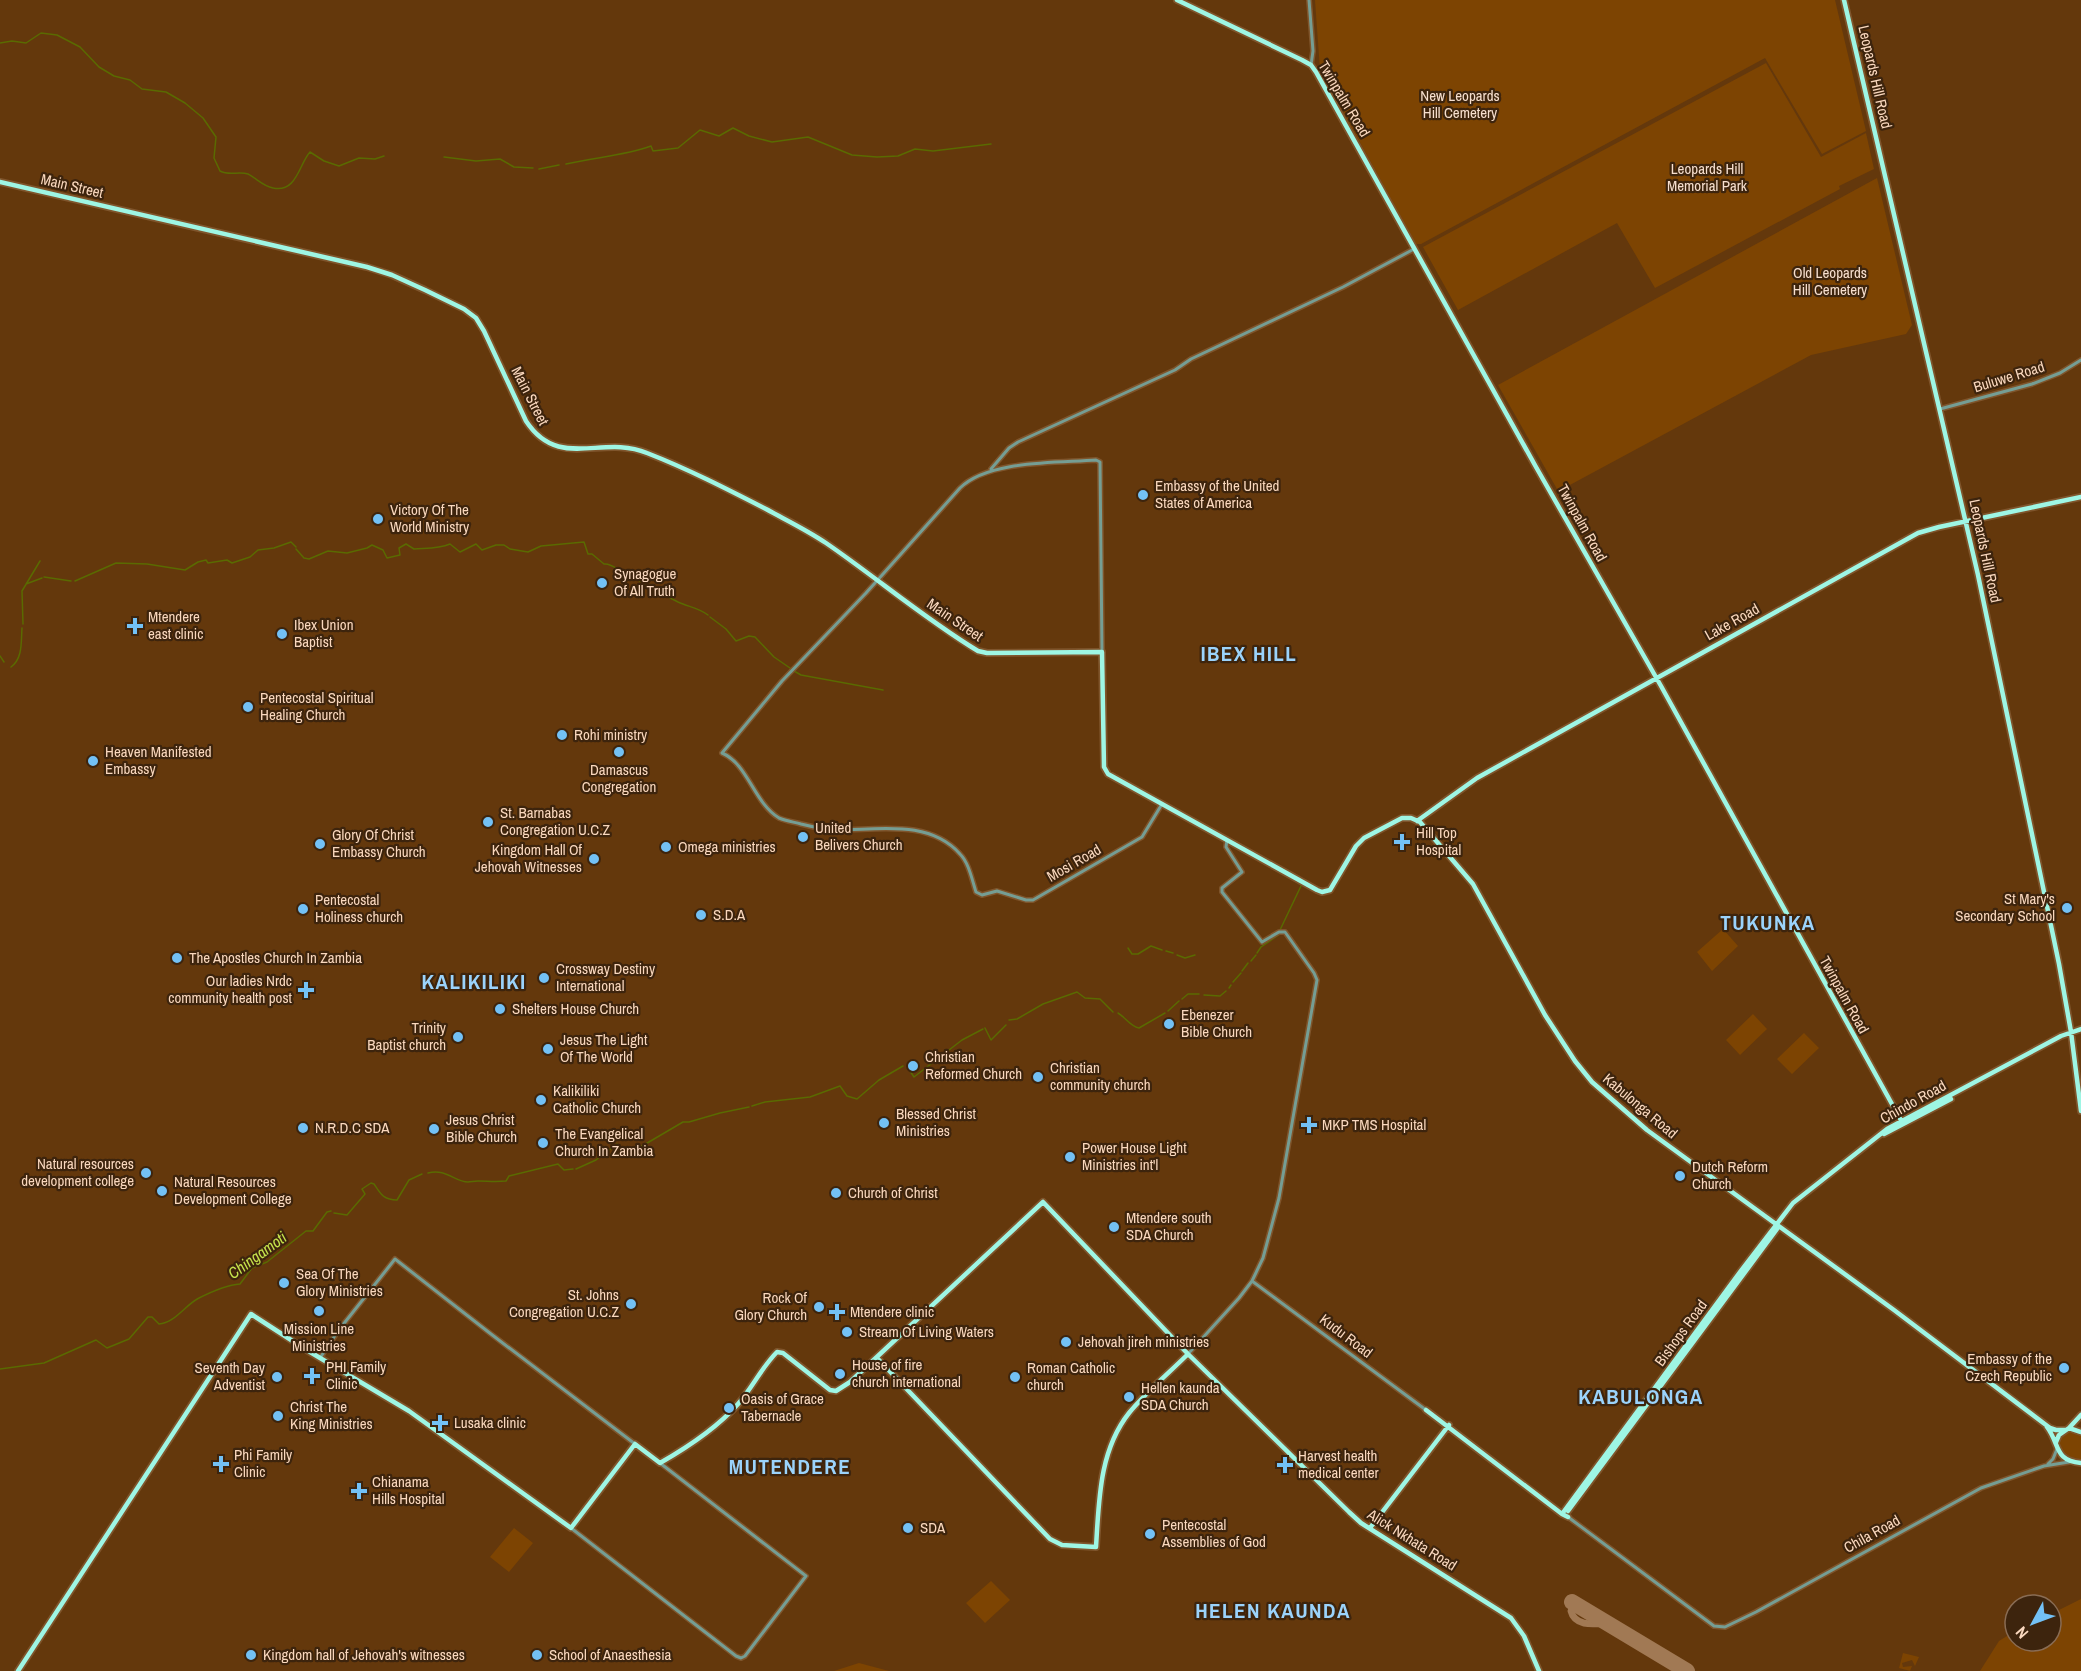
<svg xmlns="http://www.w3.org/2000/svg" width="2081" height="1671" font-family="'Archivo Narrow',sans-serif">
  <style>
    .green { fill: #7d4402 }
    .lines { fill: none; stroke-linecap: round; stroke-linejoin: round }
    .stream { stroke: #5a6a01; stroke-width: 1.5 }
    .taxiway { stroke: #a17954; stroke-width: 7 }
    .runway { stroke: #a17954; stroke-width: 16 }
    .minor-casing { stroke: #7f552c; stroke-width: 6 }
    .major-casing { stroke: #7f552c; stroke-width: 8 }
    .minor { stroke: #759e94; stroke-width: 3 }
    .major { stroke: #9ef6e4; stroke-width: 4.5 }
    .poi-dot { fill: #73c1f5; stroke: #3d240d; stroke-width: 2 }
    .labels { text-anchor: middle; stroke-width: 4.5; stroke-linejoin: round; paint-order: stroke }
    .street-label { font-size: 15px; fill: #fad8be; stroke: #3d240d }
    .park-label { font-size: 15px; fill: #f7dfce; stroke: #3d240d }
    .poi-label { font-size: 15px; fill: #fad8be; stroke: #3d240d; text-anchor: start }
    .water-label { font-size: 16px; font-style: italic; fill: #c6e34c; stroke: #3d240d }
    .district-label { font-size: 21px; font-weight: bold; letter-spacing: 1.5px; fill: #9bd3fb; stroke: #3d240d }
  </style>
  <rect width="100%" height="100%" fill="#64380c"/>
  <!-- green -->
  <path class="green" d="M1315 0H1835L1866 131 1822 154 1765 58 1421 244H1416L1320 70Z
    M1766 63 1821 157 1866 133 1874 169 1839 186 1840 189 1655 288 1617 223 1458 310 1423 247Z
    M1877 178 1912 325 1906 334 1811 355 1568 486 1557 489 1498 385Z
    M1723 929 1738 946 1712 971 1697 952Z
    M1753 1014 1767 1029 1740 1055 1726 1040Z
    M1804 1033 1819 1048 1792 1074 1777 1059Z
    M2072 1430 2081 1434V1460L2064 1455 2058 1444 2059 1437Z
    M514 1528 533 1543 509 1572 490 1557Z
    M991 1581 1010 1600 985 1623 966 1603Z
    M2081 1599V1671H1980L1999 1641 2015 1631V1641H2051V1614Z
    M1903 1653 1919 1657 1915 1666 1912 1660 1902 1663 1903 1667 1912 1666 1910 1671 1899 1668Z
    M859 1663 889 1671H834Z"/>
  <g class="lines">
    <!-- stream -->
    <path class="stream" d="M0 43 12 41 26 43 41 33 57 35 80 47 99 67 114 76 130 80 142 89 166 92 185 103 203 118 216 137 214 158 220 171C229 176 239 171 248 174 256 178 263 186 273 188 297 193 299 164 310 152L324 161 339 166 359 158 375 159 384 156
      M444 157 476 161 500 159 514 167 533 168
      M566 164C595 157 624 156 651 146L653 151 678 148 700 130 719 136 733 128 749 136 772 142 808 137 852 155 877 157 898 156 915 149 933 151 991 144
      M539 169 559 165
      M296 549 304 558 309 559 328 551 347 553 367 548 372 545 383 550 387 558 400 555 399 548 406 544 414 549C426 548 438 549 450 544L460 552 476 544 482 550 496 545H504L510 549 528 552 541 546 584 542 588 554H592L604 564C612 563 617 570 625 573 643 582 660 593 678 602 689 607 699 608 708 615
      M44 577 71 581
      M75 581 116 563 147 564 185 570 198 562 206 560 208 563 227 560 232 563 250 557 258 550 274 548 291 542 296 547
      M26 584 42 578
      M710 617 726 629 736 641 749 636 755 637 774 657 790 668
      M23 624 22 591 40 561
      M0 656 4 662
      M11 667C23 658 21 642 22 628
      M794 671 801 675 883 690
      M1280 930 1301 886
      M1128 948 1132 954H1138L1151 946 1162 950
      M1166 951 1173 953
      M1257 953 1261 947 1280 934
      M1177 955 1185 958 1195 955
      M1251 961 1256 955
      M1242 971 1248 963
      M1233 982 1241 973
      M1229 988 1231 985
      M1204 995 1220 996 1226 991
      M1182 999 1188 994H1199
      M1168 1011 1179 1001
      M1118 1013C1125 1017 1131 1027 1139 1028L1165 1013
      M1009 1020 1017 1019 1043 1004 1077 992 1085 998 1100 999 1113 1012
      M985 1028 991 1040 1006 1025
      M908 1068 914 1077 962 1040 983 1029
      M752 1106 765 1102 810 1097 840 1086 847 1096 857 1099 879 1080 903 1066
      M625 1150 634 1147 637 1149 683 1122H689L720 1113 749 1107
      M576 1169 596 1160 617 1144 622 1150
      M428 1173C446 1168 455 1182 468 1182 471 1182 474 1181 478 1181 487 1181 496 1182 506 1181L509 1176 558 1164 564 1170 573 1169
      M334 1213 347 1215 365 1194 362 1189 371 1183 374 1184C381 1194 383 1200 397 1200L409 1180 422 1174
      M0 1369 44 1363 96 1340 107 1348 129 1339 148 1317H152L159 1324C175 1323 185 1305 199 1298 211 1292 227 1285 240 1284L252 1268 267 1262 306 1231H313L327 1212 331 1211"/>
    <!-- taxiway -->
    <path class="taxiway" d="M1576 1604 1571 1611C1575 1627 1594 1624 1607 1623"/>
    <!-- runway -->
    <path class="runway" d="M1572 1602 1687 1671"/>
    <!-- minor casing -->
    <g class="minor-casing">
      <path id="minor" d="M1309 0 1313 51 1311 65
        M1940 409 2032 384 2060 373 2081 360
        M991 469 1009 448 1018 442 1175 370 1191 359 1343 287 1414 249
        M1102 652 1100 462 1096 460C1057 463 988 460 960 488L866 593 782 681 722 753C748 764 754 803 779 818 786 821 794 822 801 824 813 827 826 830 838 830 878 830 929 819 960 854 969 863 972 880 976 892L982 895 997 891 1026 900H1033L1142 837 1162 804
        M1252 1281 1426 1410
        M1188 1354 1239 1298 1252 1281 1263 1258 1279 1198 1317 980 1314 973 1285 932H1279L1262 942 1222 892V888L1242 872 1226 847 1227 840
        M320 1358 338 1331 395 1259 491 1334 635 1444
        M2048 1464 2053 1459 2057 1449
        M1568 1517 1714 1626 1725 1627 1756 1612 1981 1488 2044 1466 2069 1462
        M571 1528 736 1656 741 1658 745 1656 806 1576 660 1463"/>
    </g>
    <!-- major casing -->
    <g class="major-casing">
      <path id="major" d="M1177 0 1302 60 1311 65 1316 72 1536 467 1661 686 1903 1124
        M1844 0 1978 575 2059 964 2071 1032 2081 1111
        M0 182 367 267 392 275 425 290 464 309 476 318 484 331 526 421C559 471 602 434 647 453 688 469 727 489 766 509 786 520 807 530 826 543 877 578 925 619 978 651L987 653 1102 652 1104 767 1108 774 1317 890 1322 892 1330 890 1356 846 1364 838 1402 818H1411L1420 822 1473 884 1545 1015 1575 1061 1592 1082 1647 1130 1894 1310 2050 1428 2056 1430H2065
        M1417 821 1477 778 1918 533 1939 527 2081 497
        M1884 1134 1951 1099
        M878 1359 1050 1539 1062 1545 1096 1547C1099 1501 1099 1451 1129 1413 1146 1392 1169 1373 1188 1354
        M1426 1410 1562 1514 1568 1517
        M2047 1427C2060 1444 2054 1461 2081 1463
        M2069 1428 2081 1415
        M2056 1442 2059 1435 2069 1428 2081 1432
        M1568 1511 1777 1229
        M1562 1514 1740 1272 1793 1203 1887 1129 2061 1036 2081 1029
        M1370 1528 1449 1425
        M18 1671 251 1314 305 1349 409 1411 571 1528 635 1444 660 1463C688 1447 717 1428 738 1404 752 1388 762 1367 777 1352L783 1353 830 1390 836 1391 850 1382 1043 1202 1188 1354 1349 1512 1361 1523 1511 1618 1524 1636 1539 1671"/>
    </g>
    <!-- minor -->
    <use href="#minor" class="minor"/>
    <!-- major -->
    <use href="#major" class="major"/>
  </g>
  <!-- markers -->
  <g class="poi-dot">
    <circle cx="1143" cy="495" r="6"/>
    <circle cx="378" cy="519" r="6"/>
    <circle cx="602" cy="583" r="6"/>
    <path d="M132 617h6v6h6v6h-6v6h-6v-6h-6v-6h6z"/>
    <circle cx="282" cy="634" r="6"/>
    <circle cx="248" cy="707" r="6"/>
    <circle cx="562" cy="735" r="6"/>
    <circle cx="619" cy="752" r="6"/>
    <circle cx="93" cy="761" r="6"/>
    <circle cx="488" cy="822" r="6"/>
    <circle cx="803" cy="837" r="6"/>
    <path d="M1399 833h6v6h6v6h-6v6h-6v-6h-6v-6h6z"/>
    <circle cx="320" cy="844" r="6"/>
    <circle cx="666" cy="847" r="6"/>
    <circle cx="594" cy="859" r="6"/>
    <circle cx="2067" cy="908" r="6"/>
    <circle cx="303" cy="909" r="6"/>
    <circle cx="701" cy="915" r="6"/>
    <circle cx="177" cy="958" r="6"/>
    <circle cx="544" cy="978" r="6"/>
    <path d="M303 981h6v6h6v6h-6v6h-6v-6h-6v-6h6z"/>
    <circle cx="500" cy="1009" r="6"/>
    <circle cx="1169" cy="1024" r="6"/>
    <circle cx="458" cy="1037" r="6"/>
    <circle cx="548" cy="1049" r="6"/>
    <circle cx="913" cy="1066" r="6"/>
    <circle cx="1038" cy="1077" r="6"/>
    <circle cx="541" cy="1100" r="6"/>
    <circle cx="884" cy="1123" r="6"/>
    <path d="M1306 1116h6v6h6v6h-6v6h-6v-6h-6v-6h6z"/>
    <circle cx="303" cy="1128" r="6"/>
    <circle cx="434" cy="1129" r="6"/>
    <circle cx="543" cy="1143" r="6"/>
    <circle cx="1070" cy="1157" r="6"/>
    <circle cx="146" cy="1173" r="6"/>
    <circle cx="1680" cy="1176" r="6"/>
    <circle cx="162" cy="1191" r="6"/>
    <circle cx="836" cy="1193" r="6"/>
    <circle cx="1114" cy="1227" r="6"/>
    <circle cx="284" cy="1283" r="6"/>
    <circle cx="631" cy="1304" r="6"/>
    <circle cx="819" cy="1307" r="6"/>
    <circle cx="319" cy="1311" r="6"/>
    <path d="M834 1303h6v6h6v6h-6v6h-6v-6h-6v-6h6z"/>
    <circle cx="847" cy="1332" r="6"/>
    <circle cx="1066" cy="1342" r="6"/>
    <circle cx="2064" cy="1368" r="6"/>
    <circle cx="840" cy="1374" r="6"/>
    <path d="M309 1367h6v6h6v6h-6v6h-6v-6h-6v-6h6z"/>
    <circle cx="277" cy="1377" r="6"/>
    <circle cx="1015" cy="1377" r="6"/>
    <circle cx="1129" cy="1397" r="6"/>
    <circle cx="729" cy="1408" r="6"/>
    <circle cx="278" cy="1416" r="6"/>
    <path d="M437 1414h6v6h6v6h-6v6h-6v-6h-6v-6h6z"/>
    <path d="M218 1455h6v6h6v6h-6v6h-6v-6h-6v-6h6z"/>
    <path d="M1282 1456h6v6h6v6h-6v6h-6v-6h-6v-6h6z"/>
    <path d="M356 1482h6v6h6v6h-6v6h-6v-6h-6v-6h6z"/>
    <circle cx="908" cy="1528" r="6"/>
    <circle cx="1150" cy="1534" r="6"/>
    <circle cx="251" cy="1655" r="6"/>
    <circle cx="537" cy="1655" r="6"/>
  </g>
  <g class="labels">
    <!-- street labels -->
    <g class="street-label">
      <text transform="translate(1875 77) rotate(77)" y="5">Leopards Hill Road</text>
      <text transform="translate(1344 99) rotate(59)" y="5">Twinpalm Road</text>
      <text transform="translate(72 186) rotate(13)" y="5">Main Street</text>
      <text transform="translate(2009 377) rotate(-17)" y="5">Buluwe Road</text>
      <text transform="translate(530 396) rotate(63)" y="5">Main Street</text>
      <text transform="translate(1582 523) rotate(61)" y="5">Twinpalm Road</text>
      <text transform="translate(1985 551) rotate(78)" y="5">Leopards Hill Road</text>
      <text transform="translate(955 620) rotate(34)" y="5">Main Street</text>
      <text transform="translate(1732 622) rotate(-29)" y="5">Lake Road</text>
      <text transform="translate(1074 863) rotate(-30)" y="5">Mosi Road</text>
      <text transform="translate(1844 995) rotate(61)" y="5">Twinpalm Road</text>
      <text transform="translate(1913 1102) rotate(-29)" y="5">Chindo Road</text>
      <text transform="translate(1640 1106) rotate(40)" y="5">Kabulonga Road</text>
      <text transform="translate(1681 1333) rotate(-54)" y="5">Bishops Road</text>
      <text transform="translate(1346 1336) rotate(37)" y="5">Kudu Road</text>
      <text transform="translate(1872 1534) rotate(-29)" y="5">Chila Road</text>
      <text transform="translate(1412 1540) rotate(32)" y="5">Alick Nkhata Road</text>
    </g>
    <!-- park labels -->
    <g class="park-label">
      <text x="1460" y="101">New Leopards<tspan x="1460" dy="17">Hill Cemetery</tspan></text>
      <text x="1707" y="174">Leopards Hill<tspan x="1707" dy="17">Memorial Park</tspan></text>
      <text x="1830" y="278">Old Leopards<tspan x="1830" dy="17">Hill Cemetery</tspan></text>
    </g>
    <!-- poi labels -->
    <g class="poi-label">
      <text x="1155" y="491">Embassy of the United<tspan x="1155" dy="17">States of America</tspan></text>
      <text x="390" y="515">Victory Of The<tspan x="390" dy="17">World Ministry</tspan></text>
      <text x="614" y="579">Synagogue<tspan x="614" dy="17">Of All Truth</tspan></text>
      <text x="148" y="622">Mtendere<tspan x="148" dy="17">east clinic</tspan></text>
      <text x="294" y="630">Ibex Union<tspan x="294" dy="17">Baptist</tspan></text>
      <text x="260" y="703">Pentecostal Spiritual<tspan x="260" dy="17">Healing Church</tspan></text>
      <text x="574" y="740">Rohi ministry</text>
      <text x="105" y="757">Heaven Manifested<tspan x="105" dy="17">Embassy</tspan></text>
      <text x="619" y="775" text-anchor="middle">Damascus<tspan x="619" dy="17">Congregation</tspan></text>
      <text x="500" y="818">St. Barnabas<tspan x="500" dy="17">Congregation U.C.Z</tspan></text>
      <text x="815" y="833">United<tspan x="815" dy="17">Belivers Church</tspan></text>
      <text x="1416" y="838">Hill Top<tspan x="1416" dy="17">Hospital</tspan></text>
      <text x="332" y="840">Glory Of Christ<tspan x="332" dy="17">Embassy Church</tspan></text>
      <text x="678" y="852">Omega ministries</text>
      <text x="582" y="855" text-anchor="end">Kingdom Hall Of<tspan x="582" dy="17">Jehovah Witnesses</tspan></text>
      <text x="2055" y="904" text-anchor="end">St Mary's<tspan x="2055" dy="17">Secondary School</tspan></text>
      <text x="315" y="905">Pentecostal<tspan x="315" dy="17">Holiness church</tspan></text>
      <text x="713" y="920">S.D.A</text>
      <text x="189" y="963">The Apostles Church In Zambia</text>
      <text x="556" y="974">Crossway Destiny<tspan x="556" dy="17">International</tspan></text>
      <text x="292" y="986" text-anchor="end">Our ladies Nrdc<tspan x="292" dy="17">community health post</tspan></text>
      <text x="512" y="1014">Shelters House Church</text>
      <text x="1181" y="1020">Ebenezer<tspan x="1181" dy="17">Bible Church</tspan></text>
      <text x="446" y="1033" text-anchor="end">Trinity<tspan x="446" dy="17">Baptist church</tspan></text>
      <text x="560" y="1045">Jesus The Light<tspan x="560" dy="17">Of The World</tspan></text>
      <text x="925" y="1062">Christian<tspan x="925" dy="17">Reformed Church</tspan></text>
      <text x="1050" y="1073">Christian<tspan x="1050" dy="17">community church</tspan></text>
      <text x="553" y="1096">Kalikiliki<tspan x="553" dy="17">Catholic Church</tspan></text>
      <text x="896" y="1119">Blessed Christ<tspan x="896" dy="17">Ministries</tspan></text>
      <text x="446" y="1125">Jesus Christ<tspan x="446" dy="17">Bible Church</tspan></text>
      <text x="1322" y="1130">MKP TMS Hospital</text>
      <text x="315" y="1133">N.R.D.C SDA</text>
      <text x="555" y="1139">The Evangelical<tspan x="555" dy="17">Church In Zambia</tspan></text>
      <text x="1082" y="1153">Power House Light<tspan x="1082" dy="17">Ministries int'l</tspan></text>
      <text x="134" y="1169" text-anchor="end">Natural resources<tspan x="134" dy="17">development college</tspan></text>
      <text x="1692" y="1172">Dutch Reform<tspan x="1692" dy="17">Church</tspan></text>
      <text x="174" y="1187">Natural Resources<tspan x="174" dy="17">Development College</tspan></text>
      <text x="848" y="1198">Church of Christ</text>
      <text x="1126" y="1223">Mtendere south<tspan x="1126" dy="17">SDA Church</tspan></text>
      <text x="296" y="1279">Sea Of The<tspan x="296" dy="17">Glory Ministries</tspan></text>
      <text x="619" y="1300" text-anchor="end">St. Johns<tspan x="619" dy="17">Congregation U.C.Z</tspan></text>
      <text x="807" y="1303" text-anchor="end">Rock Of<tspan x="807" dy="17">Glory Church</tspan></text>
      <text x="850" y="1317">Mtendere clinic</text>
      <text x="319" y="1334" text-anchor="middle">Mission Line<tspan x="319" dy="17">Ministries</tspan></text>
      <text x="859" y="1337">Stream Of Living Waters</text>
      <text x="1078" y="1347">Jehovah jireh ministries</text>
      <text x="2052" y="1364" text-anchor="end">Embassy of the<tspan x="2052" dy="17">Czech Republic</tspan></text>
      <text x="852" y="1370">House of fire<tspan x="852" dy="17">church international</tspan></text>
      <text x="326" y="1372">PHI Family<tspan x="326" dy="17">Clinic</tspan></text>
      <text x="265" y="1373" text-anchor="end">Seventh Day<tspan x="265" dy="17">Adventist</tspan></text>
      <text x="1027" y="1373">Roman Catholic<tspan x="1027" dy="17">church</tspan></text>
      <text x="1141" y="1393">Hellen kaunda<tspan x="1141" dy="17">SDA Church</tspan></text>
      <text x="741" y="1404">Oasis of Grace<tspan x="741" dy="17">Tabernacle</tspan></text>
      <text x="290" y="1412">Christ The<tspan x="290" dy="17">King Ministries</tspan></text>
      <text x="454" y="1428">Lusaka clinic</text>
      <text x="234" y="1460">Phi Family<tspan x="234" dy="17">Clinic</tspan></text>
      <text x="1298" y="1461">Harvest health<tspan x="1298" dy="17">medical center</tspan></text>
      <text x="372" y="1487">Chianama<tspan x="372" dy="17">Hills Hospital</tspan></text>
      <text x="1162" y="1530">Pentecostal<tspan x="1162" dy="17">Assemblies of God</tspan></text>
      <text x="920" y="1533">SDA</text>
      <text x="263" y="1660">Kingdom hall of Jehovah's witnesses</text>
      <text x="549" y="1660">School of Anaesthesia</text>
    </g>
    <!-- water labels -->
    <g class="water-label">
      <text transform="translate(257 1255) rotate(-36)" y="6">Chingamoti</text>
    </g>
    <!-- district labels -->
    <g class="district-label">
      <text x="1249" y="661">IBEX HILL</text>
      <text x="1768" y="930">TUKUNKA</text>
      <text x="474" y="989">KALIKILIKI</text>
      <text x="1641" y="1404">KABULONGA</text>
      <text x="790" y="1474">MUTENDERE</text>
      <text x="1273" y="1618">HELEN KAUNDA</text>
    </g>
  </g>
  <!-- north arrow -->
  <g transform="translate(2033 1623) rotate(229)"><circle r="28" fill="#3d240d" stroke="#896c54" stroke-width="1.5"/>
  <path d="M0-4.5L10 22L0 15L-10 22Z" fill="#73c1f5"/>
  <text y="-9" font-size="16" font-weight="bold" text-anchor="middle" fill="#fad8be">N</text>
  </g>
</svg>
